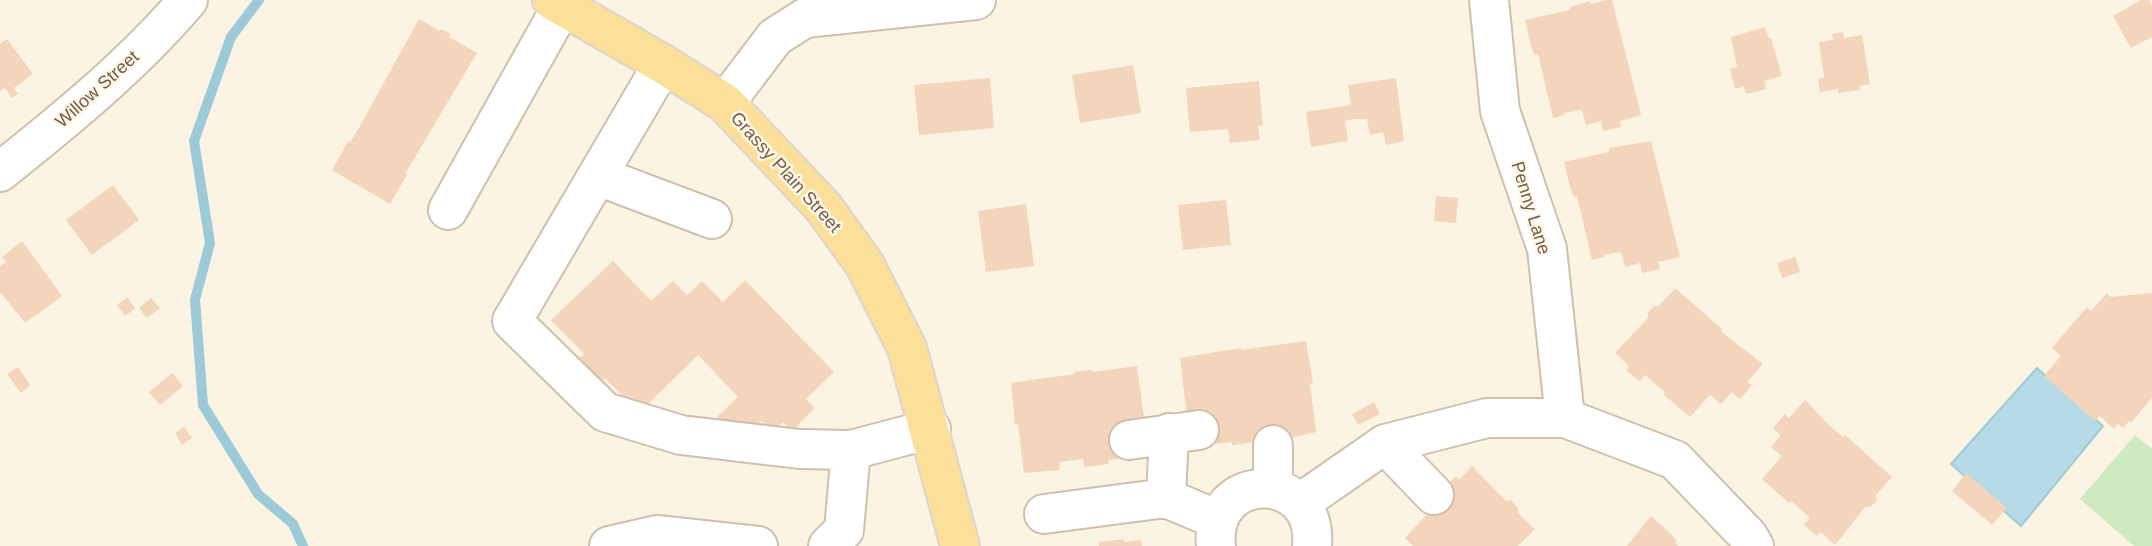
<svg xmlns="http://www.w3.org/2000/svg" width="2152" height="546" font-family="Helvetica,sans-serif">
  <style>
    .green { fill: #ceeac1 }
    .water { fill: #b7dbe6; stroke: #9dcad8; stroke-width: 2 }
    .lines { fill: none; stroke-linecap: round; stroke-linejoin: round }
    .stream { stroke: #9dcad8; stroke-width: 10 }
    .building { fill: #f2d5ba }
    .minor-casing { stroke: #d0bfac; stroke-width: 42 }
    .major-casing { stroke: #dbd5cf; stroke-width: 42 }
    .minor { stroke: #fff; stroke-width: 38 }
    .major { stroke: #fce09a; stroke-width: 38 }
    .labels { text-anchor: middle; stroke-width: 5; stroke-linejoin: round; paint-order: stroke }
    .street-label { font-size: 18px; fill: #755c48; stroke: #fff8e9 }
  </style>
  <rect width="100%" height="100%" fill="#fcf4e2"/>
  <!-- green -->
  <path class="green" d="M2135 435 2152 449V546H2134L2080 499Z"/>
  <!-- water -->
  <path class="water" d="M2037 368 2103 426 2021 526 1951 464Z"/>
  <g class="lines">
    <!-- stream -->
    <path class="stream" d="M259 0 231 37 194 141 210 243 195 300 203 405 258 494 293 524 303 546"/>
  </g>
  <!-- building -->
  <path class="building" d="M1607 0H1612L1641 115 1620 121 1621 127 1603 131 1601 121 1586 125 1582 110 1564 113 1565 115 1553 118 1538 54 1535 55 1531 45 1525 20 1570 10V7L1590 1 1591 4Z
    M2141 0H2149L2152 5V37L2131 48 2113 16Z
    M419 19 440 31 441 29 450 34 449 37 477 53 405 174 407 175 390 204 332 170 348 141 350 143 360 126Z
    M1765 27 1769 39 1771 38 1782 76 1764 81 1766 89 1746 94 1744 86 1735 89 1730 69 1737 67 1731 37Z
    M1843 32 1844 38 1862 35 1870 84 1860 86V90L1838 93V89L1820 92 1818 79 1824 77 1819 42 1833 40 1832 34Z
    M7 39 33 74 14 88 18 94 12 98 5 88 0 91V44Z
    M1133 65 1141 113 1080 123 1072 75Z
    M990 78 994 128 919 135 914 85Z
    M1396 78 1404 141 1386 145 1383 132 1370 135 1367 119H1353L1345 121 1348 141 1311 147 1306 112 1351 105 1348 85Z
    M1259 81 1263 125 1258 126 1260 140 1230 143 1228 129 1190 132 1186 88Z
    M1651 141 1680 257 1658 262 1660 269 1642 273 1640 263 1625 267 1621 252 1603 255 1604 257 1592 260 1577 196 1574 197 1570 187 1564 162 1609 152V148Z
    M113 185 139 220 92 255 66 220Z
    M1436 196 1458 198 1456 223 1434 221Z
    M1226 200 1231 245 1183 250 1178 205Z
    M1026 204 1034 266 986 272 978 211Z
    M22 241 62 296 25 323 0 292V266L6 262 2 257Z
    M1795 257 1800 272 1782 278 1777 263Z
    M613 261 651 301 673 281 687 295 702 281 723 302 745 280 834 372 806 399 815 408 792 431 783 422 772 432 761 421 740 441 717 417 738 397 698 355 639 413 605 378 597 387 574 364 584 354 551 320Z
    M1675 288 1722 329 1721 331 1733 341 1763 364 1747 382 1752 385 1740 399 1732 392 1721 404 1710 395 1690 417 1663 394 1665 392 1645 375 1639 381 1626 370 1629 366 1615 353 1648 318V313L1654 306H1659Z
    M2107 293 2111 297 2152 293V398L2131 423 2129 421 2123 428 2118 424 2114 429 2100 416 2095 421 2044 376 2061 356 2052 348 2087 307 2091 311Z
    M127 297 135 308 125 316 117 305Z
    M151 298 160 308 147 318 139 308Z
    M1306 341 1313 383 1310 384 1316 432 1281 440 1280 431 1256 434 1257 442 1232 445V442L1215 444 1211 414 1187 417 1180 358 1241 348 1242 350Z
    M1137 366 1145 425 1125 458 1108 460 1109 464 1084 467 1083 459 1059 462 1060 470 1024 473 1018 424 1015 425 1011 383 1075 374 1074 372 1091 370 1092 372Z
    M18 367 30 385 21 393 7 374Z
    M172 373 183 386 160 405 149 392Z
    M1805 400 1831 427 1843 437 1845 435 1892 477 1876 495 1877 501 1870 507H1865L1835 545 1821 532 1817 536 1804 525 1810 518 1791 501 1789 503 1762 479 1782 456 1771 447 1781 435 1773 428 1785 414 1789 418Z
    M1374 402 1380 414 1358 425 1352 414Z
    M184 427 192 438 182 445 175 433Z
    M1472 466 1506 501 1511 500 1518 508V513L1535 529 1518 546H1413L1405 538 1429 512 1432 514 1450 495 1443 489 1456 476 1459 480Z
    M1966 473 2007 508 1992 525 1952 491Z
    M1651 516 1670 533 1677 541 1675 543 1678 546H1627Z
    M1124 539V542L1141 540 1142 546H1099V542Z"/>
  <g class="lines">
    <!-- minor casing -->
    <g class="minor-casing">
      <path id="minor" d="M1489 0 1500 111 1547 249 1565 418
        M663 64 512 321 605 412 681 435 800 449 851 450 931 429
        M725 103 775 37 805 18 976 0
        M0 172C66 119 133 65 188 0
        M598 176 712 219
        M448 210 562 6
        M1129 440 1199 430
        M1385 444 1434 495
        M1273 445V488
        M1166 498 1169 433
        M1300 503 1385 444 1487 418H1565L1675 460 1748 536 1754 546
        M1044 514 1166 498 1218 520
        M609 546 657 535 758 546
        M828 546 844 530 851 450
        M1216 546C1208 470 1319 469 1312 546"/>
    </g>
    <!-- major casing -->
    <g class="major-casing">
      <path id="major" d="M552 0 663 64 725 103 824 208 865 265 907 348 960 546"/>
    </g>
    <!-- minor -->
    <use href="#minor" class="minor"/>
    <!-- major -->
    <use href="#major" class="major"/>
  </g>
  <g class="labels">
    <!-- street labels -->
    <g class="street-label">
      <text transform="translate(97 89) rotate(-42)" y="6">Willow Street</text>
      <text transform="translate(786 172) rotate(48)" y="6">Grassy Plain Street</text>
      <text transform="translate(1531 208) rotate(73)" y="6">Penny Lane</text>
    </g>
  </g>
</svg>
